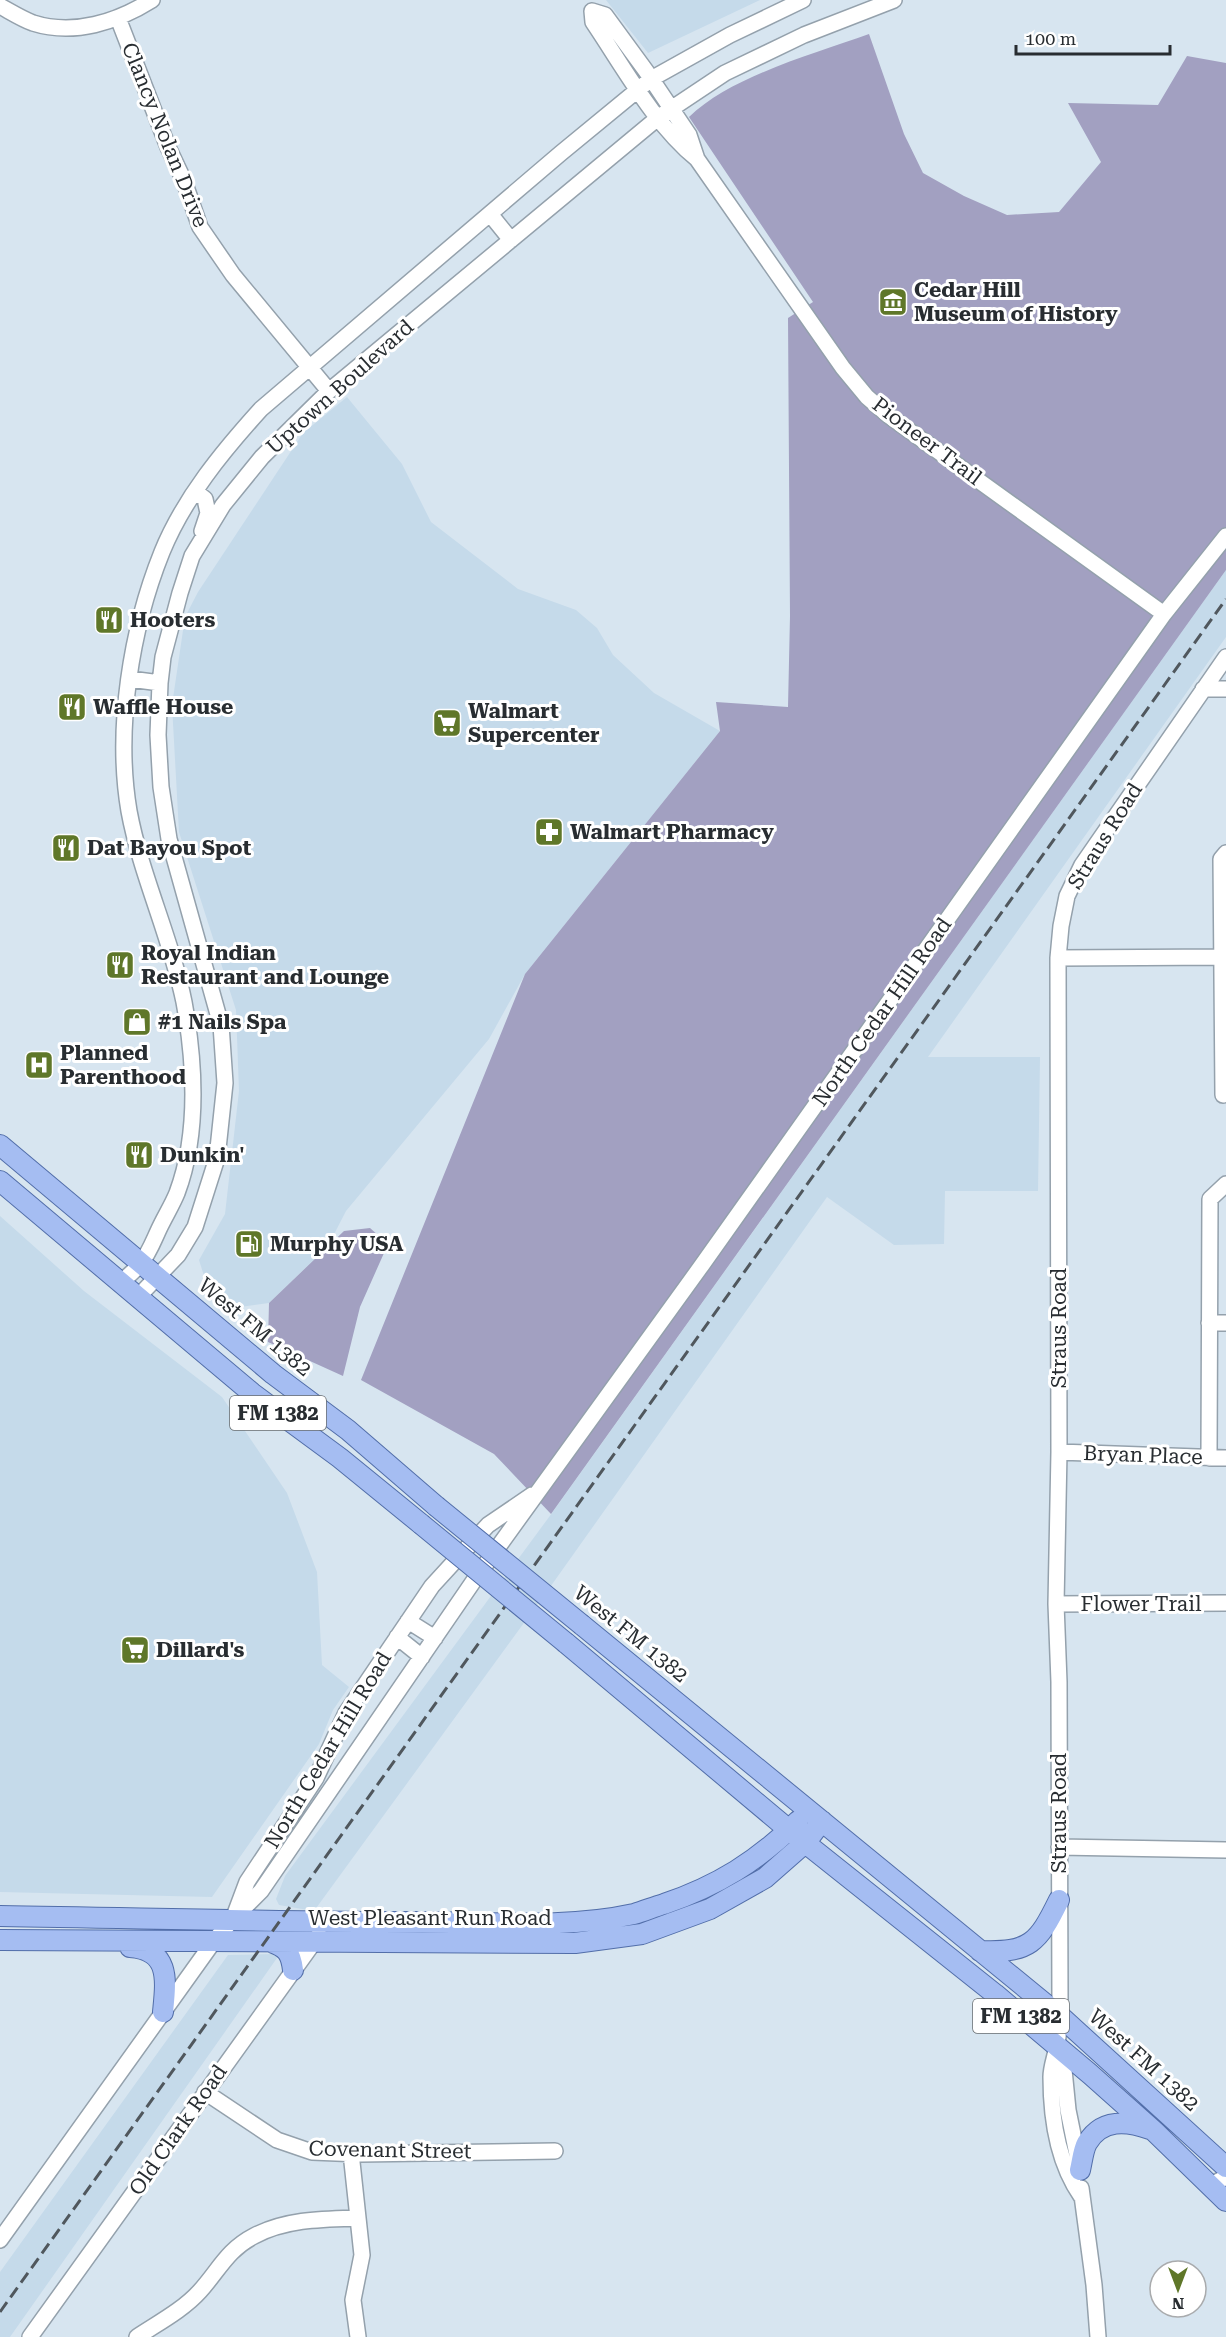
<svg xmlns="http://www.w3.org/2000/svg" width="1226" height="2337" font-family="'Roboto Serif',serif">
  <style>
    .built { fill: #c5daea }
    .forest { fill: #a2a0c1 }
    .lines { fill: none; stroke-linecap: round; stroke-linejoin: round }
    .minor-casing { stroke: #94a1ac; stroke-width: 18 }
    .major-casing { stroke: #526ea9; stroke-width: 22 }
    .minor { stroke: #fff; stroke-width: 15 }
    .major { stroke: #a5bdf2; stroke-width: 20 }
    .rail { stroke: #50575d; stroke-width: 3; stroke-dasharray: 12 6; stroke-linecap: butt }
    .major-bridge-casing { stroke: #526ea9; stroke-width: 22; stroke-linecap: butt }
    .major-bridge { stroke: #a5bdf2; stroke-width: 20 }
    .labels { text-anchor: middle; stroke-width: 6; stroke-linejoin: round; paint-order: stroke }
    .shield { fill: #fff; stroke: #686c6f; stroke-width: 1.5 }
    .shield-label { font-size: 20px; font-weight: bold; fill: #282d31 }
    .street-label { font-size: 21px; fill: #282d31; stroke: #fff }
    .poi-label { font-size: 21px; font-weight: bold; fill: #282d31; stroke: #fff; text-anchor: start }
  </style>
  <rect width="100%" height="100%" fill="#d7e5f0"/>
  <!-- built -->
  <path class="built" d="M606 0H760L648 53Z
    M347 397 402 464 431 522 518 589 576 610 597 628 613 655 654 693 720 731 525 974 489 1039 346 1211 328 1246 269 1303 233 1308 205 1279 199 1260 225 1214 239 1091 236 1010 179 832 172 705 185 617 198 592 303 433Z
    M1226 570V637L928 1057H1040L1038 1191H945L944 1244 894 1245 827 1197 553 1583 314 1911 279 1905 276 1899 285 1876 552 1513Z
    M0 1216 84 1291 222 1397 287 1493 317 1572 322 1665 349 1687 333 1710 319 1744 212 1897 0 1892Z
    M275 1954 277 1958 10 2337H0V2272L228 1955Z"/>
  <!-- forest -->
  <path class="forest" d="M869 34 904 134 923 173 964 196 1007 215 1059 212 1101 162 1068 103 1158 105 1187 56 1226 63V570L551 1514 494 1454 361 1380 525 974 720 731 716 702 788 707 790 616 788 318 813 302 689 117C731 76 814 54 869 34Z
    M370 1228 388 1244 360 1307 343 1376 268 1342 269 1303 344 1231Z"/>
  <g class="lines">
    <!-- minor casing -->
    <g class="minor-casing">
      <path id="minor" d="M0 6C11 12 22 19 33 23 74 36 117 22 152 0
        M118 18 168 147 184 181 200 227 233 275 329 391
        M697 159C655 125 624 68 593 22L592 11 605 15 646 71 689 135 697 159 843 368 867 397 889 416 1164 614
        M490 214 511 240
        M196 492 205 499 208 513 202 531
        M130 679 160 683
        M1203 689H1226
        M1058 958 1226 957
        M1223 1095 1221 859 1226 853
        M120 1284C126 1277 135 1271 140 1264 150 1253 155 1236 162 1223 167 1213 173 1203 177 1193 199 1134 195 1063 184 1002 171 937 141 876 129 811 115 729 131 629 162 552 184 498 223 451 261 409L561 153 651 79 730 35 803 0
        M137 1298 178 1255 195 1227 217 1158 225 1083 221 1025 169 839 161 787 158 735 160 683 163 657 180 593 192 556 223 505 262 457 329 391 659 117 725 73 804 35 894 0
        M1209 1323H1226
        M1059 1452 1226 1458
        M1209 1458 1210 1199 1226 1184
        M1056 1604 1226 1603
        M408 1621 435 1638
        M397 1637 422 1657
        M1059 1847 1226 1850
        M235 1914 247 1882 316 1778 346 1713 432 1586 488 1525 532 1495
        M1058 2050 1064 2070 1068 2110 1079 2164
        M205 2092 277 2140 312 2152 360 2154 555 2151
        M351 2153 362 2255 353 2300 358 2337
        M1211 2185 1226 2177
        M1081 2188 1094 2285 1098 2337
        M1081 2196C1058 2163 1051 2117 1051 2077 1051 2066 1056 2055 1057 2045 1059 2030 1060 2014 1060 1998L1059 1682 1056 1604 1059 1452 1058 958 1061 926 1067 896 1082 865 1226 657
        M0 2240 214 1941 233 1919 261 1891 475 1579 702 1265 1164 614 1226 536
        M30 2337 319 1935
        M137 2337C158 2323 183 2310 200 2291 219 2270 227 2250 254 2236 286 2219 323 2219 358 2218"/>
    </g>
    <!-- major casing -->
    <g class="major-casing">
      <path id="major" d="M0 1145 273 1374 348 1430 436 1506
        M0 1181 252 1393 340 1458 421 1524
        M582 1625 1060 2016 1226 2167
        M566 1643 789 1830 995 1994 1090 2074 1154 2131 1226 2201
        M0 1916C141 1918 281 1922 422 1922 491 1922 566 1929 634 1914 644 1911 654 1907 664 1904 717 1886 758 1861 798 1821
        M0 1940 575 1943 642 1934 710 1909 765 1878 806 1842 822 1821
        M271 1942C287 1948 291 1953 293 1970
        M130 1947C171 1950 166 1981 163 2012
        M980 1951C1030 1953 1038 1943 1059 1900
        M1080 2170C1082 2162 1083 2150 1087 2143 1102 2118 1127 2121 1150 2129"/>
    </g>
    <!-- minor -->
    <use href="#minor" class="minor"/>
    <!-- major -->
    <use href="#major" class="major"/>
    <!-- rail -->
    <path class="rail" d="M0 2312 1226 599"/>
    <!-- major-bridge casing -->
    <g class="major-bridge-casing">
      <path id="major-bridge" d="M436 1506 582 1625
        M421 1524 566 1643"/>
    </g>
    <!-- major-bridge -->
    <use href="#major-bridge" class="major-bridge"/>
  </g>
  <!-- icons -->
  <defs>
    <g id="museum-square" transform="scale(1.5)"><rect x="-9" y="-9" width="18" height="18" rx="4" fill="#5f7729" stroke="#fff"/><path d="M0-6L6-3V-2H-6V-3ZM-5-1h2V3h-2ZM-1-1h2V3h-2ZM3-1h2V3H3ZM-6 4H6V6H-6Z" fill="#fff"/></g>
    <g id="restaurant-square" transform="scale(1.5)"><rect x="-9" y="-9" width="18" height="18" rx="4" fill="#5f7729" stroke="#fff"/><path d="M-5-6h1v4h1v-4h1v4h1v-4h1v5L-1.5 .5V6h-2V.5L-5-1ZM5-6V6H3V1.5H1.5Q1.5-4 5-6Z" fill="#fff"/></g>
    <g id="supermarket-square" transform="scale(1.5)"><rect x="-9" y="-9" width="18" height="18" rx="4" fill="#5f7729" stroke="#fff"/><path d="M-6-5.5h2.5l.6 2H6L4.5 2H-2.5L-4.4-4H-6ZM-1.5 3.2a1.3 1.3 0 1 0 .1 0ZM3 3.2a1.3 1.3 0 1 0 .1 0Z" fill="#fff"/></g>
    <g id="pharmacy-square" transform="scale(1.5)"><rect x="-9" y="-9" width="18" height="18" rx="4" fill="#5f7729" stroke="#fff"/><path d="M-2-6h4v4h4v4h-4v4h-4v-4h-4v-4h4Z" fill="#fff"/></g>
    <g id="shop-square" transform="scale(1.5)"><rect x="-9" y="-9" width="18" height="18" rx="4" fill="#5f7729" stroke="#fff"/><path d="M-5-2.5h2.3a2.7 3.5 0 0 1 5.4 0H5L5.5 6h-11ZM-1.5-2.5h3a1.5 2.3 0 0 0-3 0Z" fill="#fff"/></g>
    <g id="hospital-square" transform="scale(1.5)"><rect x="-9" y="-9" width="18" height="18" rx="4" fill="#5f7729" stroke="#fff"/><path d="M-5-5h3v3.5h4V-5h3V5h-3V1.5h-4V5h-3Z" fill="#fff"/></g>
    <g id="fuel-square" transform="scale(1.5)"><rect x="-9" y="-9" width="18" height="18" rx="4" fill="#5f7729" stroke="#fff"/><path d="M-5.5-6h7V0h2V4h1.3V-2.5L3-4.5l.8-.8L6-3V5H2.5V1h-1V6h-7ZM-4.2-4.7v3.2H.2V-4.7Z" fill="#fff"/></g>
  </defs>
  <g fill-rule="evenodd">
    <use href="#museum-square" x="893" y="302"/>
    <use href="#restaurant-square" x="109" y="620"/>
    <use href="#restaurant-square" x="72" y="707"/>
    <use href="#supermarket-square" x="447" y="723"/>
    <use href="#pharmacy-square" x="549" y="832"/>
    <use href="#restaurant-square" x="66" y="848"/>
    <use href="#restaurant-square" x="120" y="965"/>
    <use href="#shop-square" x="137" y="1022"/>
    <use href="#hospital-square" x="39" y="1065"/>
    <use href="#restaurant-square" x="139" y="1155"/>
    <use href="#fuel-square" x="249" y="1244"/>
    <use href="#supermarket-square" x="135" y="1650"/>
  </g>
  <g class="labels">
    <!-- shield labels -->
    <g class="shield">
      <rect x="230" y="1396" width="96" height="34" rx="4.5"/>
      <rect x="973" y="1999" width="96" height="34" rx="4.5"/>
    </g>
    <g class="shield-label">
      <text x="278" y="1420">FM 1382</text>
      <text x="1021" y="2023">FM 1382</text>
    </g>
    <!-- street labels -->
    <g class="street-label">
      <text transform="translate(165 135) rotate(68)" y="7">Clancy Nolan Drive</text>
      <text transform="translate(340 387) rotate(-42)" y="7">Uptown Boulevard</text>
      <text transform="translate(927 441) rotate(37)" y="7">Pioneer Trail</text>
      <text transform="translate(1105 836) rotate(-58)" y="7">Straus Road</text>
      <text transform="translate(882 1012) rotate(-55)" y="7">North Cedar Hill Road</text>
      <text transform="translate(255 1327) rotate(40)" y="7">West FM 1382</text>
      <text transform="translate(1059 1328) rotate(-90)" y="7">Straus Road</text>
      <text transform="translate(1143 1455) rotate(2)" y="7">Bryan Place</text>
      <text x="1141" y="1611">Flower Trail</text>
      <text transform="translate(631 1634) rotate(39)" y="7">West FM 1382</text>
      <text transform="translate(328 1750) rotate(-59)" y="7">North Cedar Hill Road</text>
      <text transform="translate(1059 1813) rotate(-90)" y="7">Straus Road</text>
      <text x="430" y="1925">West Pleasant Run Road</text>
      <text transform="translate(1144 2060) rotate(42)" y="7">West FM 1382</text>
      <text transform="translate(178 2130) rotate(-55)" y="7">Old Clark Road</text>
      <text transform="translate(390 2150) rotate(1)" y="7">Covenant Street</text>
    </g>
    <!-- poi labels -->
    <g class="poi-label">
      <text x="914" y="297">Cedar Hill<tspan x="914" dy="24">Museum of History</tspan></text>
      <text x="130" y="627">Hooters</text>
      <text x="93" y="714">Waffle House</text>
      <text x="468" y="718">Walmart<tspan x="468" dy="24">Supercenter</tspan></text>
      <text x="570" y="839">Walmart Pharmacy</text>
      <text x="87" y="855">Dat Bayou Spot</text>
      <text x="141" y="960">Royal Indian<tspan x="141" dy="24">Restaurant and Lounge</tspan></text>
      <text x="158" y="1029">#1 Nails Spa</text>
      <text x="60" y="1060">Planned<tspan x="60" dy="24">Parenthood</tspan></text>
      <text x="160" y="1162">Dunkin'</text>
      <text x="270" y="1251">Murphy USA</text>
      <text x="156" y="1657">Dillard's</text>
    </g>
  </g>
  <!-- north arrow -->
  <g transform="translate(1178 2289) rotate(180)"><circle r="28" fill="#ffffff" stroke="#a9abad" stroke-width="1.5"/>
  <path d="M0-4.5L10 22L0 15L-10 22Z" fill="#5f7729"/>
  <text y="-9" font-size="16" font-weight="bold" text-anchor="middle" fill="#282d31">N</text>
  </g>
  <!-- scale -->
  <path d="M1016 45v9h154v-9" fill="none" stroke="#282d31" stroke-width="3"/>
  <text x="1025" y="45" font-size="18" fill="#282d31" stroke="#ffffff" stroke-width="4.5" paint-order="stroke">100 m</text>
</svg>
